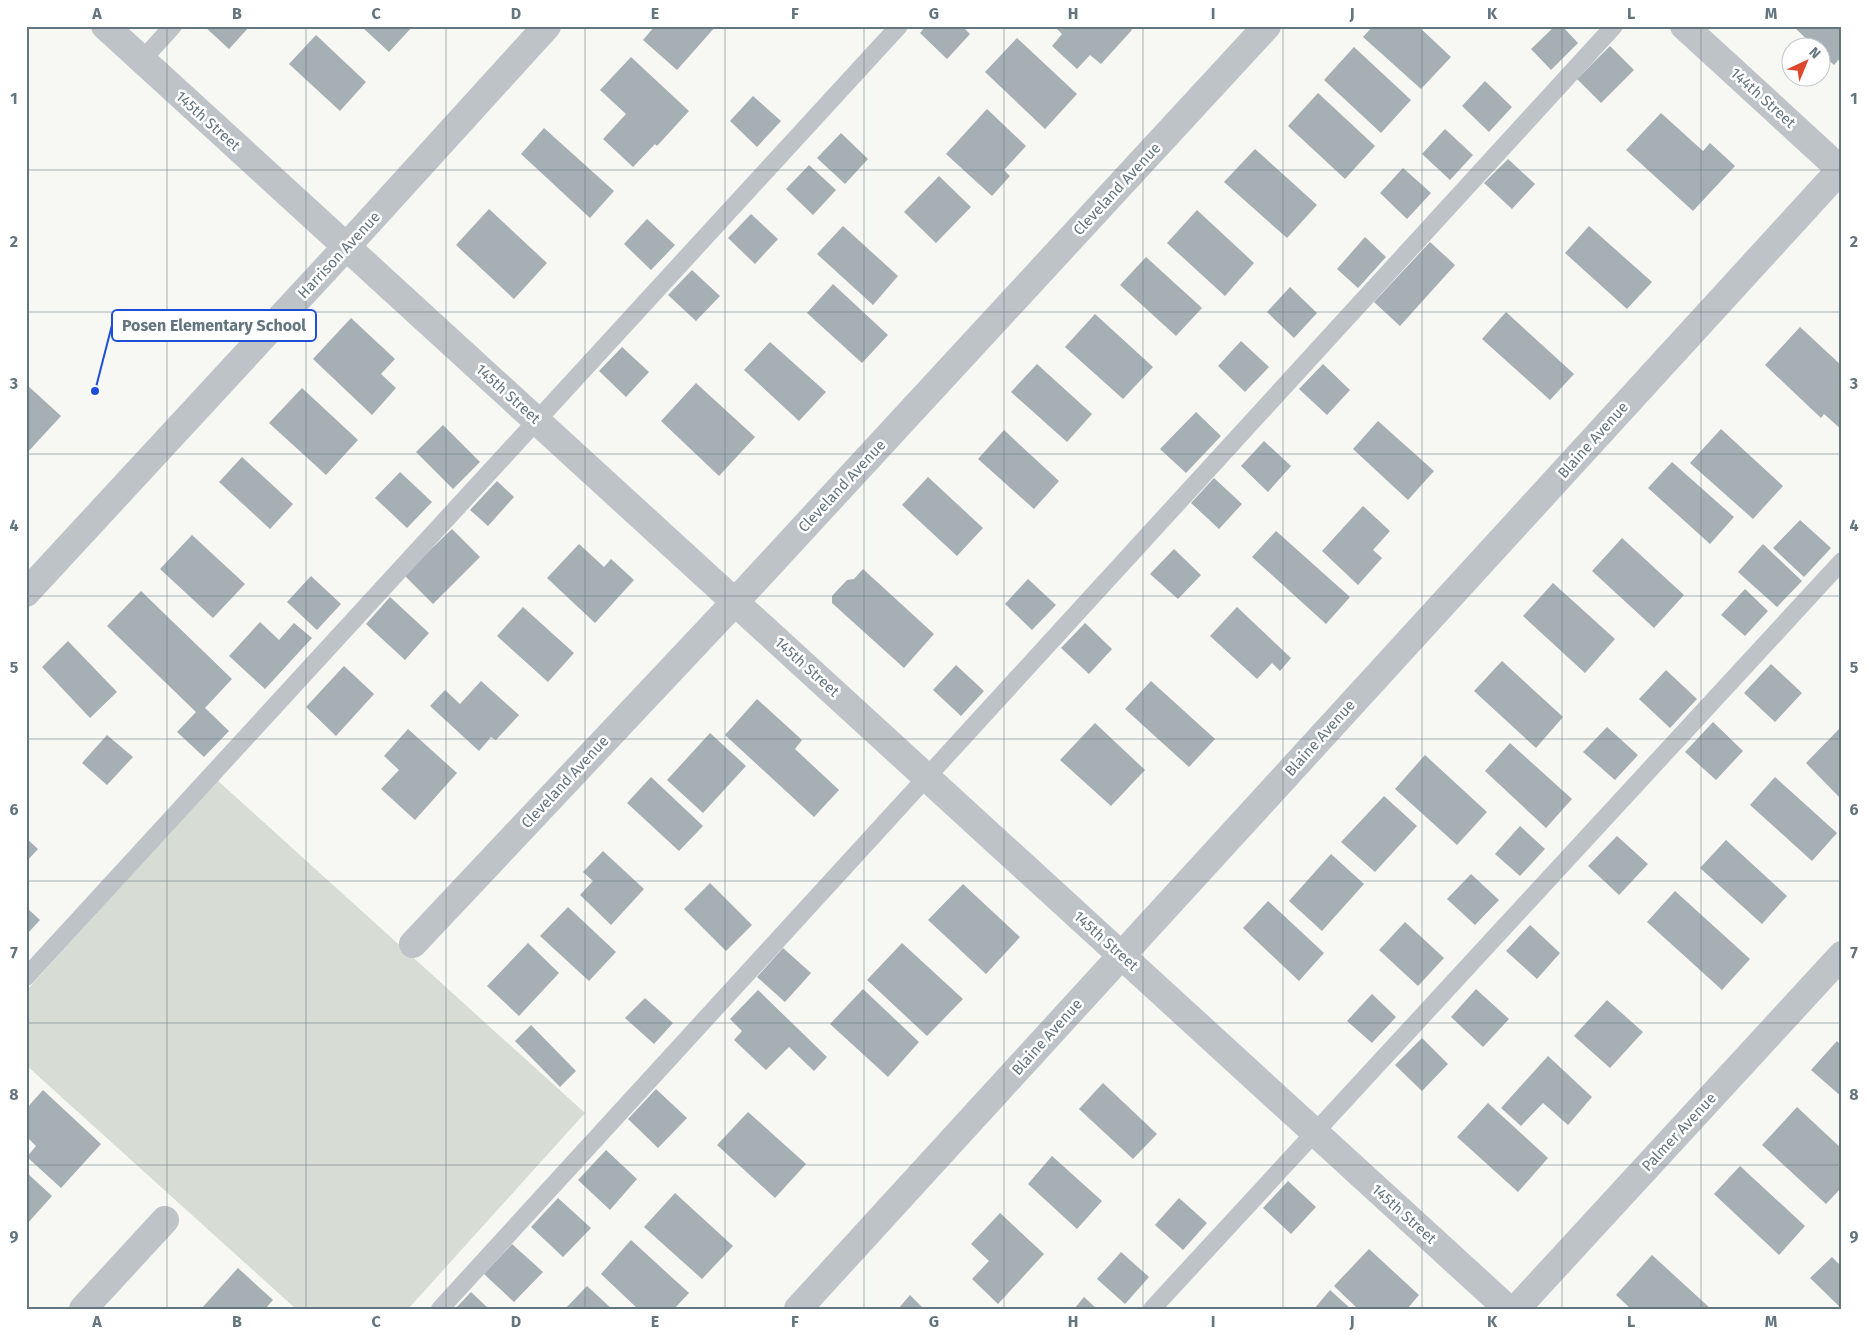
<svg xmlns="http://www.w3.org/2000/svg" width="1868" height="1335" font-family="'Fira Sans',sans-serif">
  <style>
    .green { fill: #d7dcd4 }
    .building { fill: #a5afb4 }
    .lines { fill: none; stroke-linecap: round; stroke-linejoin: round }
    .service { stroke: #bec3c7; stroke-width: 18 }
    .minor { stroke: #bec3c7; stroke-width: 28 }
    .grid { fill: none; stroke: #63757f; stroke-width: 1; stroke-opacity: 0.55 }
    .labels { text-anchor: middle; stroke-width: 5; stroke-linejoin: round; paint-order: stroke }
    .street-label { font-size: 15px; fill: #63757f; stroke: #fff }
    .leader { fill: none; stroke: #1d4ed8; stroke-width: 2 }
    .callout-dot { fill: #1d4ed8; stroke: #fff; stroke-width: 2 }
    .callout { fill: #fff; stroke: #1d4ed8; stroke-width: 2 }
    .callout-label { font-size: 16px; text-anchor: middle; font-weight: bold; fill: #63757f }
    .neatline { fill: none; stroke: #63757f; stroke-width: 2 }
    .grid-label { font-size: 16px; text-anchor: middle; font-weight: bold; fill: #63757f }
  </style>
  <rect width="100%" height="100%" fill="#f7f7f4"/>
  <!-- green -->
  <path class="green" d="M217 780 585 1113 408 1309H296L26 1065V991Z"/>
  <!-- building -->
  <path class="building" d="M204 26H250L229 49Z
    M361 26H413L389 52Z
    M655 26H716L677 70 643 40Z
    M926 26H962L970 34 947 59 920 33Z
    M1054 26H1128L1132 30 1101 64 1090 55 1077 69 1052 46 1062 34Z
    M1373 26H1418L1451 57 1421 89 1363 37Z
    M1555 26H1562L1578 43 1551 70 1531 49Z
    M1793 26H1842V56L1834 65 1820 52V48H1816Z
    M316 35 366 82 340 111 289 64Z
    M1017 38 1077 94 1045 129 985 72Z
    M1610 46 1634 70 1601 103 1577 79Z
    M1354 47 1411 100 1381 133 1324 80Z
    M631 57 689 111 657 146 655 144 633 167 603 139 626 114 600 90Z
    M1485 81 1512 107 1489 132 1462 106Z
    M1318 93 1375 146 1345 179 1288 126Z
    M753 96 781 121 757 147 730 121Z
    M987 109 1026 146 1004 170 1010 176 992 196 946 154Z
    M1661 113 1703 151 1710 143 1735 166 1693 211 1626 150Z
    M544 128 614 191 590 218 521 154Z
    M1445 129 1473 155 1450 180 1422 154Z
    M841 133 868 159 845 184 817 158Z
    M1255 149 1317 205 1287 238 1224 182Z
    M1508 159 1535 184 1512 209 1484 183Z
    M809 165 836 190 813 215 786 189Z
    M1403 168 1431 193 1407 219 1380 193Z
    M939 176 971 207 936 243 904 212Z
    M489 209 547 263 514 299 456 245Z
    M1197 210 1254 263 1225 296 1167 243Z
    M751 214 778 239 755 264 728 238Z
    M647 219 675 245 651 270 624 244Z
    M843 226 898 276 873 305 817 254Z
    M1589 226 1652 282 1627 309 1565 253Z
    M1365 237 1386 257 1358 288 1337 269Z
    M1430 242 1455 265 1400 326 1374 302Z
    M1146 257 1202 308 1176 336 1120 285Z
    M692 270 720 296 696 321 668 295Z
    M833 284 888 335 862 363 807 313Z
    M1290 287 1317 313 1294 338 1267 312Z
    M1506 312 1574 374 1550 400 1482 339Z
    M1095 314 1153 367 1123 399 1065 347Z
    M351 318 395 359 381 374 396 388 372 415 313 359Z
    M1800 327 1842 366V430L1824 414 1821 418 1765 365Z
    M1241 341 1269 367 1245 392 1218 366Z
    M770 342 826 392 799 421 744 370Z
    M622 347 649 372 626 397 599 371Z
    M1037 364 1092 414 1067 442 1011 392Z
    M1323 364 1350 390 1327 415 1299 389Z
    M696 383 755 437 719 476 661 421Z
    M26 384 61 416 26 454Z
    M302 388 358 440 326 475 269 423Z
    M1196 412 1221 436 1186 473 1160 449Z
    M1378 421 1434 471 1408 500 1353 449Z
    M443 425 480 462 453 489 416 452Z
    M1721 429 1783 486 1753 519 1690 463Z
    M1004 430 1059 481 1034 509 978 459Z
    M1264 441 1291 466 1268 492 1241 466Z
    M242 457 293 504 270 529 219 482Z
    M1672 462 1734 517 1710 544 1648 488Z
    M400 472 432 502 407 528 375 498Z
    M928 477 983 528 957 556 902 505Z
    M1214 478 1242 504 1219 529 1191 503Z
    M497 481 514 497 488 526 470 510Z
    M1363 506 1390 531 1373 550 1382 558 1358 585 1322 551Z
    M1800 520 1831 548 1804 577 1773 548Z
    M452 529 480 557 433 604 404 575Z
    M1276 531 1350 597 1326 624 1252 557Z
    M192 535 245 584 213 618 160 569Z
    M1622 538 1684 595 1654 628 1592 571Z
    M579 544 604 567 611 559 634 580 595 623 547 578Z
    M1763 544 1802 581 1777 607 1738 572Z
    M1174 549 1201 575 1178 599 1150 574Z
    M863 569 934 634 904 668 832 603V596L847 580 854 579Z
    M311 576 341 604 317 630 287 602Z
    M1028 579 1056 605 1032 630 1005 604Z
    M1553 583 1615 639 1585 673 1523 616Z
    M1745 589 1768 611 1745 636 1721 615Z
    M141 591 232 679 205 708 229 731 204 757 177 732 196 712 107 626Z
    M390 597 429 633 405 660 366 624Z
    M523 607 574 653 548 682 497 636Z
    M1237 607 1291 658 1280 671 1272 663 1257 679 1210 636Z
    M260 622 279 640 294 623 312 638 265 689 229 656Z
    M1085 623 1112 649 1089 674 1061 648Z
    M68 641 117 692 90 718 42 667Z
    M1502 661 1563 717 1536 748 1474 691Z
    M1771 664 1802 693 1775 722 1744 693Z
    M956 665 984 691 961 716 933 690Z
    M344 666 374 694 336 736 306 707Z
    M1666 670 1697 699 1670 728 1639 699Z
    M481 681 519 715 496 740 491 737 479 751 430 706 445 690 460 704Z
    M1151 681 1215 739 1189 767 1125 709Z
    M757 699 802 740 795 749 839 790 814 817 725 735Z
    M1713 722 1743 751 1716 780 1685 752Z
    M1095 723 1145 770 1111 806 1060 760Z
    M1607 727 1638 755 1615 780 1583 752Z
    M1841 727 1842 728V800L1806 763Z
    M408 729 457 773 415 820 381 789 399 770 384 756Z
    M710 733 746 766 703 813 667 780Z
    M107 735 133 757 107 785 82 763Z
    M1510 743 1572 799 1546 828 1485 771Z
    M1425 755 1487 812 1457 845 1395 789Z
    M651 777 703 826 679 851 627 803Z
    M1775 777 1837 833 1812 861 1750 805Z
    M1384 796 1417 826 1375 872 1341 842Z
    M1520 826 1545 849 1520 876 1495 854Z
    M1617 836 1648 864 1619 895 1588 866Z
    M26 838 38 849 26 862Z
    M1726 840 1787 896 1762 924 1700 868Z
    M603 851 644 889 611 925 580 895 593 881 583 872Z
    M1331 854 1364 884 1322 931 1289 901Z
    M1471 874 1499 900 1475 925 1447 899Z
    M710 883 752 925 726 951 684 909Z
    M963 884 1020 937 986 974 928 920Z
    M1675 891 1750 959 1722 990 1647 922Z
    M1268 901 1324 953 1299 981 1243 928Z
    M26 907 40 920 26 935Z
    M568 907 616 952 589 981 540 936Z
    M1405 922 1444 958 1418 986 1379 950Z
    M1530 925 1560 953 1537 979 1506 951Z
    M528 943 559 973 519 1016 487 986Z
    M902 943 963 999 927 1036 867 980Z
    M783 948 811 973 785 1002 757 977Z
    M863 989 919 1042 888 1077 830 1024Z
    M1476 989 1509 1019 1483 1047 1451 1017Z
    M758 990 827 1057 814 1071 789 1047 766 1070 734 1040 742 1031 730 1019Z
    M1372 994 1396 1017 1372 1043 1347 1021Z
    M645 998 673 1023 654 1044 625 1018Z
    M1607 1000 1643 1032 1610 1068 1574 1036Z
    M531 1025 576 1071 560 1087 515 1041Z
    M1422 1038 1448 1064 1422 1091 1395 1065Z
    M1837 1041 1842 1046V1097L1811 1070Z
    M1548 1056 1592 1097 1568 1125 1543 1103 1521 1126 1501 1108Z
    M1103 1083 1157 1134 1133 1159 1079 1109Z
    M656 1089 687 1118 658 1148 628 1119Z
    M43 1090 101 1144 61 1188 27 1157 36 1146 26 1136V1109Z
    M1488 1103 1548 1158 1518 1192 1457 1137Z
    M1797 1107 1842 1149V1187L1826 1204 1762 1145Z
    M748 1112 806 1164 775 1198 717 1145Z
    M606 1150 637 1179 610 1210 578 1180Z
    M1052 1156 1102 1201 1077 1229 1028 1184Z
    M1740 1166 1805 1226 1779 1255 1714 1194Z
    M26 1172 52 1196 26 1225Z
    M1288 1181 1316 1207 1291 1234 1263 1208Z
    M675 1193 733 1246 702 1279 644 1227Z
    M558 1198 591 1228 563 1257 531 1227Z
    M1179 1198 1207 1223 1183 1250 1155 1225Z
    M1000 1213 1044 1254 998 1304 972 1279 989 1261 971 1244Z
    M631 1240 689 1293 674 1309H638L601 1274Z
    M512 1244 543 1272 514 1302 484 1274Z
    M1369 1249 1419 1295 1407 1309H1358L1334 1286Z
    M1121 1252 1149 1277 1125 1304 1097 1279Z
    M1652 1255 1711 1309H1631L1616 1295Z
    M1832 1257 1842 1267V1309L1810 1278Z
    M238 1268 273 1300 265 1309H201Z
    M587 1286 612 1309H565Z
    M1330 1290 1351 1309H1314Z
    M471 1292 489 1309H455Z
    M910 1295 924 1309H898Z
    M1084 1297 1097 1309H1074Z"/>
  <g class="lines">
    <!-- service -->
    <path class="service" d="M142 60 173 26
      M26 977 899 26
      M440 1309 1614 26
      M1152 1309 1842 561"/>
    <!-- minor -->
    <path class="minor" d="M105 26 1508 1309
      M1684 26 1842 171
      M26 593 346 247 547 26
      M413 944 735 602 1267 26
      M83 1309 165 1220
      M798 1309 1842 168
      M1516 1309 1842 955"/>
  </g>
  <!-- grid -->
  <path class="grid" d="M167 26V1309M306 26V1309M446 26V1309M585 26V1309M725 26V1309M864 26V1309M1004 26V1309M1143 26V1309M1283 26V1309M1422 26V1309M1562 26V1309M1701 26V1309M26 170H1842M26 312H1842M26 454H1842M26 596H1842M26 739H1842M26 881H1842M26 1023H1842M26 1165H1842"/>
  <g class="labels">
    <!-- street labels -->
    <g class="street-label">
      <text transform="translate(1763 98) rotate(42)" y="5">144th Street</text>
      <text transform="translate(208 121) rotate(42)" y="5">145th Street</text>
      <text transform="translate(1117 189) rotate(-47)" y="5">Cleveland Avenue</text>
      <text transform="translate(339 255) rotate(-47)" y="5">Harrison Avenue</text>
      <text transform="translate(508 394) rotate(42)" y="5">145th Street</text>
      <text transform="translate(1593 440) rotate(-48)" y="5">Blaine Avenue</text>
      <text transform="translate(842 486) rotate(-47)" y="5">Cleveland Avenue</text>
      <text transform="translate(807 667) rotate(42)" y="5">145th Street</text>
      <text transform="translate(1320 738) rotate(-48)" y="5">Blaine Avenue</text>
      <text transform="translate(565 782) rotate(-47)" y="5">Cleveland Avenue</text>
      <text transform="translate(1106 941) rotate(42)" y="5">145th Street</text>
      <text transform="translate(1047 1037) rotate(-48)" y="5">Blaine Avenue</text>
      <text transform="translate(1679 1132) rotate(-47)" y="5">Palmer Avenue</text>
      <text transform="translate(1404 1214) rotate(42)" y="5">145th Street</text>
    </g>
  </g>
  <!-- callouts -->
  <path class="leader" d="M95 391L112 325"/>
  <circle class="callout-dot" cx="95" cy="391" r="5"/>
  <rect class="callout" x="112" y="310" width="204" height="31" rx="5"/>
  <g class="callout-label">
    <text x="214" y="331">Posen Elementary School</text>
  </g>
  <!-- border -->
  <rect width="1868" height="1335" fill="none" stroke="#ffffff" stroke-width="55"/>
  <!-- north arrow -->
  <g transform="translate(1806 62) rotate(44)"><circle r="24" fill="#ffffff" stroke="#c1c8cc"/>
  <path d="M0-4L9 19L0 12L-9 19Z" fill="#df482c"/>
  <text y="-8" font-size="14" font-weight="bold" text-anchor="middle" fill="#63757f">N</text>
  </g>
  <rect x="28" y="28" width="1812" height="1280" class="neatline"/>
  <g class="grid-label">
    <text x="97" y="19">A</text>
    <text x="237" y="19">B</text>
    <text x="376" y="19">C</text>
    <text x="516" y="19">D</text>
    <text x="655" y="19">E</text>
    <text x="795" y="19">F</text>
    <text x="934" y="19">G</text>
    <text x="1073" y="19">H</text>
    <text x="1213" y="19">I</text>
    <text x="1352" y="19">J</text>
    <text x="1492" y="19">K</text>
    <text x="1631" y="19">L</text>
    <text x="1771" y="19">M</text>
    <text x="14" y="104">1</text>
    <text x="1854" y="104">1</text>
    <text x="14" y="247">2</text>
    <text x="1854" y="247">2</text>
    <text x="14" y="389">3</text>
    <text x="1854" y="389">3</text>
    <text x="14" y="531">4</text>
    <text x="1854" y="531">4</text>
    <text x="14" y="673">5</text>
    <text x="1854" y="673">5</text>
    <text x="14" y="815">6</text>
    <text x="1854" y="815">6</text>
    <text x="14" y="958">7</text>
    <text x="1854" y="958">7</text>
    <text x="14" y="1100">8</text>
    <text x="1854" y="1100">8</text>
    <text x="14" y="1242">9</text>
    <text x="1854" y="1242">9</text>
    <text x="97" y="1327">A</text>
    <text x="237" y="1327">B</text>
    <text x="376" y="1327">C</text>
    <text x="516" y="1327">D</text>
    <text x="655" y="1327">E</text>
    <text x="795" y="1327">F</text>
    <text x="934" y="1327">G</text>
    <text x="1073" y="1327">H</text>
    <text x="1213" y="1327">I</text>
    <text x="1352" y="1327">J</text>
    <text x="1492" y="1327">K</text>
    <text x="1631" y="1327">L</text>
    <text x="1771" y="1327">M</text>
  </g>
</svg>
